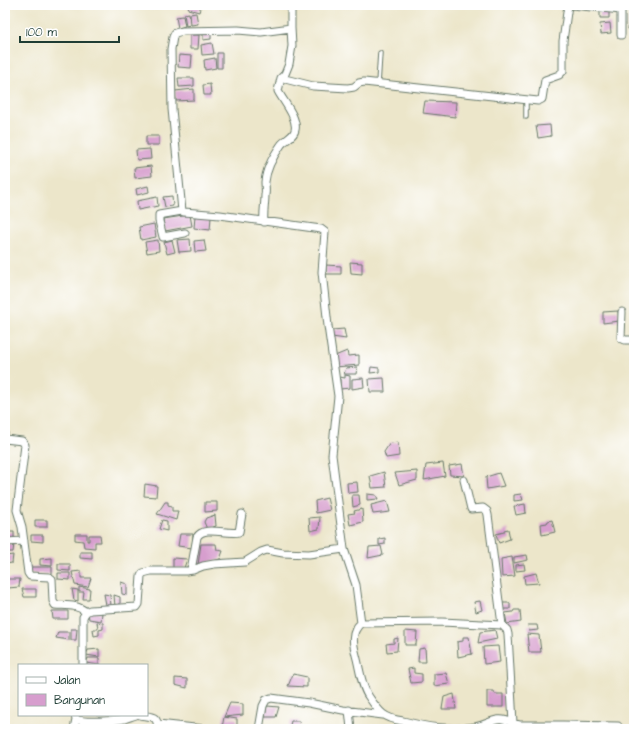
<svg xmlns="http://www.w3.org/2000/svg" width="639" height="734" font-family="'Architects Daughter',sans-serif">
  <style>
    .building { fill: #d79ece }
    .lines { fill: none; stroke-linecap: round; stroke-linejoin: round }
    .service-casing { stroke: #677868; stroke-width: 5.5 }
    .minor-casing { stroke: #677868; stroke-width: 9 }
    .service { stroke: #fff; stroke-width: 3.5 }
    .minor { stroke: #fff; stroke-width: 7 }
  </style>
  <rect width="100%" height="100%" fill="#fff"/>
  <filter id="ink" filterUnits="userSpaceOnUse"><feTurbulence type="fractalNoise" baseFrequency=".025" numOctaves="2"/><feDisplacementMap in="SourceGraphic" scale="8" xChannelSelector="R" yChannelSelector="G"/><feConvolveMatrix kernelMatrix="1 2 1 2 8 2 1 2 1" color-interpolation-filters="sRGB"/></filter>
  <filter id="wash" filterUnits="userSpaceOnUse"><feTurbulence type="fractalNoise" baseFrequency=".012" numOctaves="4" result="noise"/><feDisplacementMap in="SourceGraphic" scale="16" xChannelSelector="R" yChannelSelector="G"/><feGaussianBlur stdDeviation="0.9" result="paint"/><feColorMatrix in="noise" values="0 0 0 0 0 0 0 0 0 0 0 0 0 0 0 0 0 1.4 0 .05"/><feComposite in="paint" operator="in"/></filter>
  <g filter="url(#wash)">
    <rect width="100%" height="100%" fill="#ece6ca"/>
    <g id="blocks">
      <!-- building -->
      <path class="building" d="M189 5H201L199 12 188 9Z
        M609 10V18H600V11Z
        M189 13 190 25 186 26 184 14Z
        M196 13 198 24 191 25 190 14Z
        M183 16 185 26 178 28 176 17Z
        M629 19H634V30L628 29Z
        M610 23 611 33 601 34 600 24Z
        M211 33V39L203 40V34Z
        M190 35H199L198 49H190Z
        M212 43 214 54 202 55 201 45Z
        M217 53H222V68H217Z
        M179 55 192 56 191 68 178 67Z
        M215 58 216 68 205 70 204 60Z
        M178 78H194V86L179 87Z
        M210 84 211 95H204L203 85Z
        M194 89V100L176 101 175 91Z
        M425 101 456 102 455 117 423 113Z
        M550 125 551 136 538 138 536 126Z
        M146 136H159V145H146Z
        M150 149 151 159 137 160 136 150Z
        M151 166 152 176 135 178 134 168Z
        M148 186 149 192 137 195 136 189Z
        M172 196 173 206 165 207 163 197Z
        M157 197 158 206 138 210 137 201Z
        M190 215 192 226 165 231 163 219Z
        M195 216 211 217 210 230 194 228Z
        M154 224 156 237 141 240 139 227Z
        M190 239 191 251 179 252 177 240Z
        M158 240 159 251 147 253 145 242Z
        M172 240 175 252 167 254 164 242Z
        M204 240 206 251 195 252 194 241Z
        M350 262 362 263V274L351 273Z
        M326 265 341 266V274H326Z
        M618 311 619 321 603 323V312Z
        M344 329 346 339 332 337V330Z
        M347 351 348 356 359 355V365L335 367V356Z
        M357 367 356 374H344L346 368Z
        M371 367 379 368V372L370 373Z
        M345 375 350 376V388L340 389V377L345 378Z
        M363 378 364 387 352 389V379Z
        M384 378 385 392H370L369 379Z
        M5 422 8 423V437H5Z
        M398 442 399 456 386 458 384 452 390 443Z
        M443 463 445 476 424 480 426 465Z
        M462 464 464 476 450 475 449 466Z
        M417 471V480L399 485 395 473Z
        M384 472 386 487 372 488 370 476Z
        M499 473 504 486 487 489 486 477Z
        M357 482 358 492 348 493 347 483Z
        M145 484 157 486 156 497 144 496Z
        M367 494 376 495 378 499 367 500Z
        M521 494 523 500 514 501V495Z
        M352 495H359L360 505 353 507Z
        M327 498 330 510 316 513 315 501Z
        M387 501 390 512 373 514 371 505Z
        M165 502H168V505L172 506V511H178L176 520 157 514Z
        M205 502H217V511L205 512Z
        M525 504 526 513 516 515 514 506Z
        M362 509 363 522 350 525 348 514 355 513 354 511Z
        M215 515 216 526 207 529 204 522 206 518Z
        M320 517 319 529 310 531 309 518Z
        M35 520H47V527H35Z
        M162 520 167 521V531L159 529Z
        M552 520 555 532 542 535 541 524 547 523 548 521Z
        M508 529 510 539 499 543 496 534 504 532V530Z
        M5 532H14V540L5 541Z
        M75 534H87V541H89V535H100L101 542H95V548L84 547 83 541 75 540Z
        M180 534H193L192 548 178 546Z
        M31 535H43V542L31 541Z
        M385 538V544L379 545V539Z
        M5 544H14L13 552H5Z
        M201 544H216L217 550 223 551 220 559 198 565Z
        M381 546 383 555 368 558 369 547Z
        M80 552H92V559L80 558Z
        M13 555 12 563 5 564V556Z
        M527 555 528 560 514 563V557Z
        M512 557 515 576 502 577 501 559Z
        M52 558V566L40 565V559Z
        M173 558 187 559 184 568H173Z
        M58 564H70V571L58 570Z
        M524 564 525 570 516 571V565Z
        M28 567H52V574L28 573Z
        M81 571V578H91L88 587 75 585 72 572Z
        M58 573H70V580L58 579Z
        M536 573 539 583 525 584 524 576Z
        M6 579H20L19 587 8 588Z
        M121 582 127 584V595L122 594Z
        M79 587 90 589 89 599H83L84 592H79Z
        M22 589H36V597H24Z
        M72 589 78 590V601L74 600Z
        M104 594 110 595 111 606 106 605Z
        M114 595 120 597V607H115Z
        M480 601 482 610 476 612 474 602Z
        M501 603H510V609H502Z
        M514 610H520L521 622 507 624 505 613 513 612Z
        M52 611H68V619H53Z
        M88 612 102 613 101 621 89 619Z
        M97 622 103 623V629L99 630V635L94 636 93 629H98Z
        M528 625H537L538 630 529 631Z
        M71 629H77L76 640H71Z
        M495 630 497 639 478 643 480 632Z
        M405 631 417 632 416 645H405Z
        M58 632H69V640L56 638Z
        M527 634 539 635 541 652H529Z
        M463 637H469L472 654 458 657 457 642 463 641Z
        M398 638 397 651 387 652 386 644 394 643V639Z
        M498 646 500 662 484 664 483 647Z
        M425 648 426 662H418L419 649Z
        M99 649V657L86 655 88 650Z
        M88 658H99V665L86 663Z
        M414 668V673L422 674V682L411 683 408 669Z
        M446 673 449 684 434 686V674Z
        M293 674 307 677V687L288 686Z
        M175 678 187 679V688L175 685Z
        M487 691H494L495 694H503V707H487Z
        M454 694 456 709H442L444 697Z
        M230 703 243 704V715L224 717Z
        M267 706 279 707 276 717H265Z
        M224 717 237 719V729L222 728Z
        M291 721H299L300 728 289 729Z"/>
    </g>
  </g>
  <g filter="url(#ink)">
    <use href="#blocks" fill-opacity="0" stroke="#677868" stroke-width="1"/>
    <g class="lines">
      <!-- service casing -->
      <g class="service-casing">
        <path id="service" d="M378 84 380 53
          M526 117V101"/>
      </g>
      <!-- minor casing -->
      <g class="minor-casing">
        <path id="minor" d="M291 5V28L261 32 238 30 183 31 175 33 173 37 171 49 172 109 182 211 184 212 220 215 321 229 325 232 322 272 328 326 338 396 332 455 344 549 356 585 361 623 442 622 502 625 507 630 508 634 513 723 520 725H563V729
          M572 5 621 10
          M621 5V35
          M281 78 313 86 348 88 354 87 359 83 364 82 538 101 542 99 545 80 559 75 563 71V41L568 5
          M182 211 159 215V221L163 237 185 233
          M264 222C263 212 265 205 265 195 266 191 265 186 265 182 266 170 274 155 281 145 284 140 294 137 295 130 298 118 283 101 278 91L281 78 285 74 289 64 292 46 291 28
          M622 312 621 338 625 340H634
          M5 439 22 441 25 445 17 510 22 527 28 573 30 576 49 577 52 579 53 601 55 605C66 606 77 604 86 612
          M464 480 471 509 483 508 487 511 488 515 502 625
          M5 542 24 541
          M191 570 197 537C204 525 227 535 239 532L242 514
          M361 623C349 633 354 647 357 659 360 671 362 688 369 697 373 703 378 710 383 714 388 718 396 720 403 721 427 727 450 731 475 727 491 724 496 715 513 723
          M83 665V617L86 612 90 610 137 607 139 604 141 576 143 573 151 571H186L193 570 203 566 214 564 245 562 261 552 267 550 283 553 309 554 344 549
          M349 710 351 729
          M75 715 76 719C82 723 116 721 124 719 128 718 132 716 136 715
          M140 715C151 717 159 715 157 729
          M158 724 204 729
          M563 725 618 726
          M74 729 76 719
          M259 729 263 706 266 700 271 698 309 703 343 710 383 715"/>
      </g>
      <!-- service -->
      <use href="#service" class="service"/>
      <!-- minor -->
      <use href="#minor" class="minor"/>
    </g>
  </g>
  <!-- margin -->
  <rect width="639" height="734" fill="none" stroke="#fff" stroke-width="20"/>
  <!-- legend -->
  <rect x="18" y="664" width="130" height="52" fill="#ffffff" stroke="#a5b1ae"/>
  <rect x="26" y="677" width="20" height="6" fill="#ffffff" stroke="#a5b1ae"/>
  <text x="54" y="684" font-size="12" fill="#1f3d34">Jalan</text>
  <rect x="26" y="694" width="20" height="12" fill="#d79ece" stroke="#a5b1ae"/>
  <text x="54" y="704" font-size="12" fill="#1f3d34">Bangunan</text>
  <!-- scale -->
  <path d="M20 36v6h99v-6" fill="none" stroke="#1f3d34" stroke-width="2"/>
  <text x="26" y="36" font-size="12" fill="#1f3d34" stroke="#ffffff" stroke-width="3" paint-order="stroke">100 m</text>
</svg>
